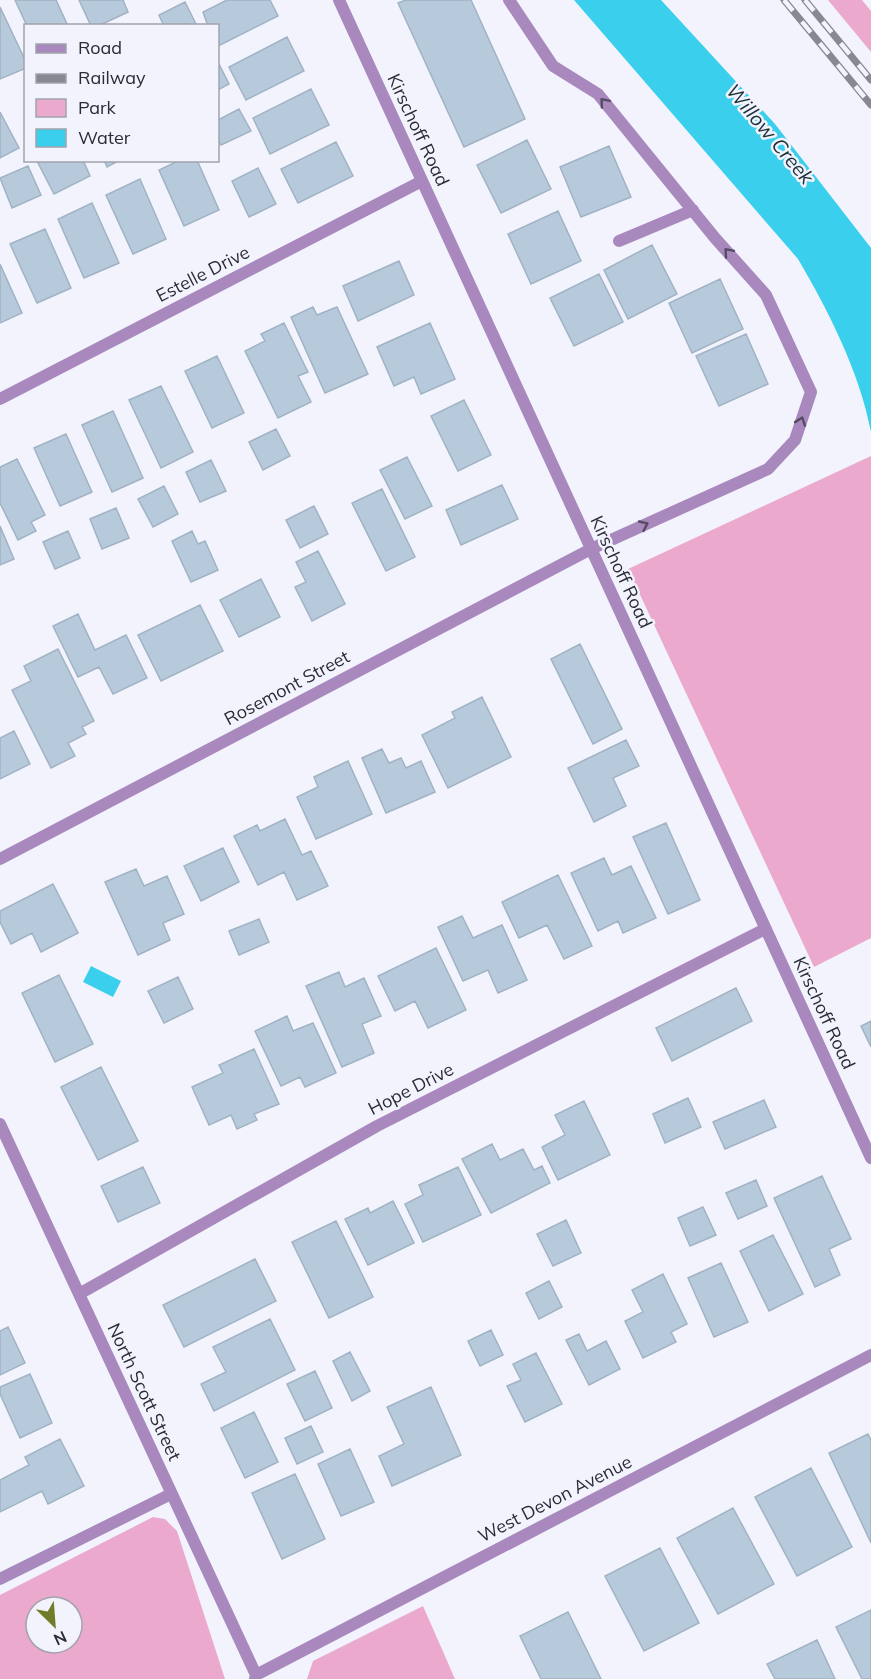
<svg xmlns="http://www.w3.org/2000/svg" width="871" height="1679" font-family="Mulish,sans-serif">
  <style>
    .green { fill: #eba9ce; fill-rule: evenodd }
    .water { fill: #39cfed }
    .building { fill: #b7cadc; stroke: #a0b3c4; stroke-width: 1.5 }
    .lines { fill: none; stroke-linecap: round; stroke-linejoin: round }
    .service { stroke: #a988bd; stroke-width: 12 }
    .minor { stroke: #a988bd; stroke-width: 12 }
    .rail-casing { stroke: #878891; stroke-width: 7 }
    .rail { stroke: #f2f3fd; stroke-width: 4.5; stroke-dasharray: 14; stroke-linecap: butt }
    .oneway { stroke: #564c64 }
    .labels { text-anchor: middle; stroke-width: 5; stroke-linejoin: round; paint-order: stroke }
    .street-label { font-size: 18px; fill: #2a2b34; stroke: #f2f3fd }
    .water-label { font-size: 20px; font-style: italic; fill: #193137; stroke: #f2f3fd }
  </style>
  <rect width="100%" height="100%" fill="#f2f3fd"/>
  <!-- green -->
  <path class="green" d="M828 0H862L871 11V52Z
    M871 456V938L814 967 628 569Z
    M153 1517 165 1519 177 1531 225 1679H0V1595ZM36 1607H72V1643H36Z
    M423 1606 455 1679H307L313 1661Z"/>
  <!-- water -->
  <path class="water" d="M574 0H661L775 124 871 248V432C860 373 828 310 798 259Z
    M91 966 121 981 113 997 83 982Z"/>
  <!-- building -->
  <path class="building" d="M15 0H56L68 26H27Z
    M79 0H123L128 12 98 26H91Z
    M227 0H270L278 16 218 46V26H208L203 12Z
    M406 0H471L525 119 464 147 398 3Z
    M185 2 197 26H164L159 15Z
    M0 7 26 62V68L0 79Z
    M287 37 304 71 246 100 229 67Z
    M218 62 229 84 218 90Z
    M311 89 329 125 270 154 253 118Z
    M239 109 251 131 221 145 218 139V120Z
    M0 112 19 148 0 158Z
    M527 140 551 189 501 213 477 165Z
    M336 142 353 176 298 203 281 169Z
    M609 146 631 197 581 217 560 167Z
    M83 160 90 176 54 194 37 161Z
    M104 160H120L107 167Z
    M180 160H197L219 210 184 226 159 170Z
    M28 166 41 195 12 208 0 178Z
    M258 168 276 204 249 217 232 181Z
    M140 179 166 239 133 254 106 195Z
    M92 203 119 263 84 278 58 219Z
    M558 211 581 261 531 284 508 234Z
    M45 229 71 288 37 303 10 244Z
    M652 245 677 294 628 319 604 270Z
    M399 261 414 295 358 321 343 286Z
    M0 264 22 313 0 323Z
    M599 274 623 322 574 346 550 298Z
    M720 279 743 329 692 353 669 303Z
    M313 307 317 315 337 307 368 374 325 393 291 317Z
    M284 323 308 372 298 376 311 402 278 418 245 351 265 341 261 334Z
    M430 323 455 379 421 394 414 377 394 386 377 347Z
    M746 334 768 384 719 406 696 356Z
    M217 356 244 413 212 428 185 371Z
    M161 386 193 452 161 468 129 400Z
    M464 400 491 455 458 471 431 416Z
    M113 411 143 478 112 492 82 425Z
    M276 429 290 456 263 470 249 442Z
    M66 434 92 492 60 506 34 448Z
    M407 457 432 506 405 519 380 470Z
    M17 459 45 515 31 522 36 531 18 540 0 503V467Z
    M211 460 226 491 200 502 186 472Z
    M502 485 518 519 461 545 446 510Z
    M164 486 178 514 153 527 138 499Z
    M382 489 415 557 386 571 352 503Z
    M314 506 328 534 300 548 286 520Z
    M116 508 129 538 102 549 90 519Z
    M0 526 14 559 0 565Z
    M68 531 80 558 55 569 43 542Z
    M192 531 198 544 205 541 218 570 191 582 172 541Z
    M318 551 345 604 312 621 295 587 306 582 296 562Z
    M261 579 280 617 239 637 220 600Z
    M200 605 223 651 161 681 138 635Z
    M78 614 95 650 126 635 147 678 113 694 99 667 78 677 53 626Z
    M580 644 622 729 593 744 551 659Z
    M58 649 94 721 82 727 86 734 68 743 75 756 51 768 12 690 31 681 24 666Z
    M482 697 511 757 448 788 422 735 455 718 452 712Z
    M14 731 30 764 0 779V738Z
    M626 740 639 766 613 778 626 806 594 822 568 768Z
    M382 749 389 763 401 758 406 768 421 761 435 792 386 813 362 758Z
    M348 761 372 814 316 839 297 797 318 787 314 777Z
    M285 819 302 855 311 851 328 886 297 900 284 872 258 885 234 836 257 825 260 831Z
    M666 823 700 900 668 914 633 837Z
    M223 848 239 882 201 901 184 866Z
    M604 858 612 875 631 866 656 918 623 933 618 921 598 931 571 873Z
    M136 869 144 886 167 876 184 914 163 923 170 940 138 955 105 882Z
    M558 875 592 946 564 959 547 925 519 938 502 902Z
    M53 884 78 933 41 952 32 933 11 944 0 922V911Z
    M462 916 473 938 502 925 527 980 498 993 488 970 463 981 438 927Z
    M259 919 269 942 239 955 229 931Z
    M436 948 466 1010 428 1028 415 1001 395 1011 378 976Z
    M339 972 345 987 364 978 381 1016 362 1024 374 1053 342 1067 306 986Z
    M59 975 93 1044 55 1062 22 993Z
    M178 977 193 1009 164 1023 148 991Z
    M736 988 752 1021 672 1061 656 1028Z
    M287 1016 293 1031 313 1023 336 1073 305 1087 300 1077 281 1086 255 1031Z
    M871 1021V1047L861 1026Z
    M254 1049 279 1104 254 1114 257 1120 237 1129 231 1115 209 1125 192 1087 223 1073 219 1065Z
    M101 1067 138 1141 98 1160 61 1087Z
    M688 1098 701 1127 665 1143 653 1114Z
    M764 1100 776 1127 725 1149 713 1122Z
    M584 1101 610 1155 558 1180 542 1147 565 1135 555 1115Z
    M492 1144 500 1160 523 1149 534 1170 542 1166 550 1183 491 1213 462 1159Z
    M143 1167 160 1203 118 1222 101 1186Z
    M458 1167 481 1215 423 1242 405 1204 423 1195 419 1185Z
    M822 1176 851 1239 829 1249 840 1275 815 1287 774 1198Z
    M756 1180 767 1206 738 1219 726 1193Z
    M393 1201 414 1243 368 1265 345 1219 368 1208 370 1213Z
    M703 1207 716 1235 690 1246 678 1218Z
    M566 1220 581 1253 553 1266 537 1234Z
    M336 1221 373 1297 329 1318 292 1242Z
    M773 1235 803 1294 769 1311 740 1251Z
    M255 1259 276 1301 184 1347 163 1305Z
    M721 1263 748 1322 714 1337 688 1278Z
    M663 1274 687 1324 671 1332 676 1342 643 1358 625 1321 643 1312 632 1290Z
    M549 1281 562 1307 539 1319 526 1293Z
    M270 1319 295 1370 214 1411 201 1384 226 1372 213 1347Z
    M8 1327 25 1363 0 1375V1331Z
    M491 1330 503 1355 480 1366 468 1341Z
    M579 1334 587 1351 606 1341 620 1369 589 1385 566 1340Z
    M350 1352 370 1391 352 1401 333 1361Z
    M536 1353 562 1404 525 1422 507 1386 521 1380 513 1364Z
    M315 1371 332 1408 305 1421 287 1384Z
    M30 1374 52 1423 20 1438 0 1394V1387Z
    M431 1387 461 1455 392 1486 379 1456 404 1444 387 1407Z
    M254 1412 278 1462 245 1478 221 1428Z
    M311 1426 323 1452 297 1464 285 1438Z
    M868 1434 871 1440V1543L829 1453Z
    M60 1439 84 1486 48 1504 42 1491 0 1512V1480L29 1465 25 1457Z
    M350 1449 374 1502 341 1516 318 1464Z
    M811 1468 852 1547 797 1576 755 1497Z
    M295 1474 325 1539 282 1559 252 1493Z
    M733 1508 774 1584 718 1614 677 1538Z
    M660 1548 699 1623 644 1651 605 1576Z
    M871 1610V1679H862L836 1627Z
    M568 1612 601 1679H541L520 1636Z
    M817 1640 835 1679H775L767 1664Z"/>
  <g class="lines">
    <!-- service -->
    <path class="service" d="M509 0 553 66 598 94 715 238 766 295 811 392 795 440 768 469 591 549
      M619 241 693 210"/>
    <!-- minor -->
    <path class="minor" d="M339 0 871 1158
      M0 399 422 181
      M0 859 591 549
      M0 1124 256 1675 255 1679
      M79 1294 377 1126 765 929
      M0 1579 171 1494
      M256 1675 871 1355"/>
    <!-- rail casing -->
    <g class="rail-casing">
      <path id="rail" d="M784 0 871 105
        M805 0 871 80"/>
    </g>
    <!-- rail -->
    <use href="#rail" class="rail"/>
  </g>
  <!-- one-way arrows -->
  <defs><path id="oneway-chevron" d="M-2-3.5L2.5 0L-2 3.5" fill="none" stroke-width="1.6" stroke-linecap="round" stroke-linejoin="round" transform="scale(1.5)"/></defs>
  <g class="oneway">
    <use href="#oneway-chevron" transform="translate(604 102) rotate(-130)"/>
    <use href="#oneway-chevron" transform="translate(728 252) rotate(-131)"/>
    <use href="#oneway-chevron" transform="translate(801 421) rotate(-71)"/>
    <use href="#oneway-chevron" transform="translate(644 525) rotate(-25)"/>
  </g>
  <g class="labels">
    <!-- street labels -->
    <g class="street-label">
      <text transform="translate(418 130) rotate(65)" y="6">Kirschoff Road</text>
      <text transform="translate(203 274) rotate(-27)" y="6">Estelle Drive</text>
      <text transform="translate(621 572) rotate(65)" y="6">Kirschoff Road</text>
      <text transform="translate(287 688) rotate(-28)" y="6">Rosemont Street</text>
      <text transform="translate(824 1013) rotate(65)" y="6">Kirschoff Road</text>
      <text transform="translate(411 1089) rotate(-27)" y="6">Hope Drive</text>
      <text transform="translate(144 1392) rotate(65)" y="6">North Scott Street</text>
      <text transform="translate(555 1499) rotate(-27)" y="6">West Devon Avenue</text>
    </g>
    <!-- water labels -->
    <g class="water-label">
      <text transform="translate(770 134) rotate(50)" y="7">Willow Creek</text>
    </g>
  </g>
  <!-- legend -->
  <rect x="24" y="24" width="195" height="138" fill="#f2f3fd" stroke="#a2a3ad" stroke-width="1.5"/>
  <rect x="36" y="44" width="30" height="9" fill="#a988bd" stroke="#a2a3ad" stroke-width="1.5"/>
  <text x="78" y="54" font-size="18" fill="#2a2b34">Road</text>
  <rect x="36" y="74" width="30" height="9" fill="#878891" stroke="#a2a3ad" stroke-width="1.5"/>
  <text x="78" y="84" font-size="18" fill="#2a2b34">Railway</text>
  <rect x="36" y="99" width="30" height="18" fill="#eba9ce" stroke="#a2a3ad" stroke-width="1.5"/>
  <text x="78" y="114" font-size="18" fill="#2a2b34">Park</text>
  <rect x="36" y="129" width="30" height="18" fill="#39cfed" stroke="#a2a3ad" stroke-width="1.5"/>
  <text x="78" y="144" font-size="18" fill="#2a2b34">Water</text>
  <!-- north arrow -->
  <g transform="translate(54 1625) rotate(155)"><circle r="28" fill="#f2f3fd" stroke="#a2a3ad" stroke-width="1.5"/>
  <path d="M0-4.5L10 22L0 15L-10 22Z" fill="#707c29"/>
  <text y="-9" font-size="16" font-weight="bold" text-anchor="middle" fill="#2a2b34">N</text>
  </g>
</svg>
